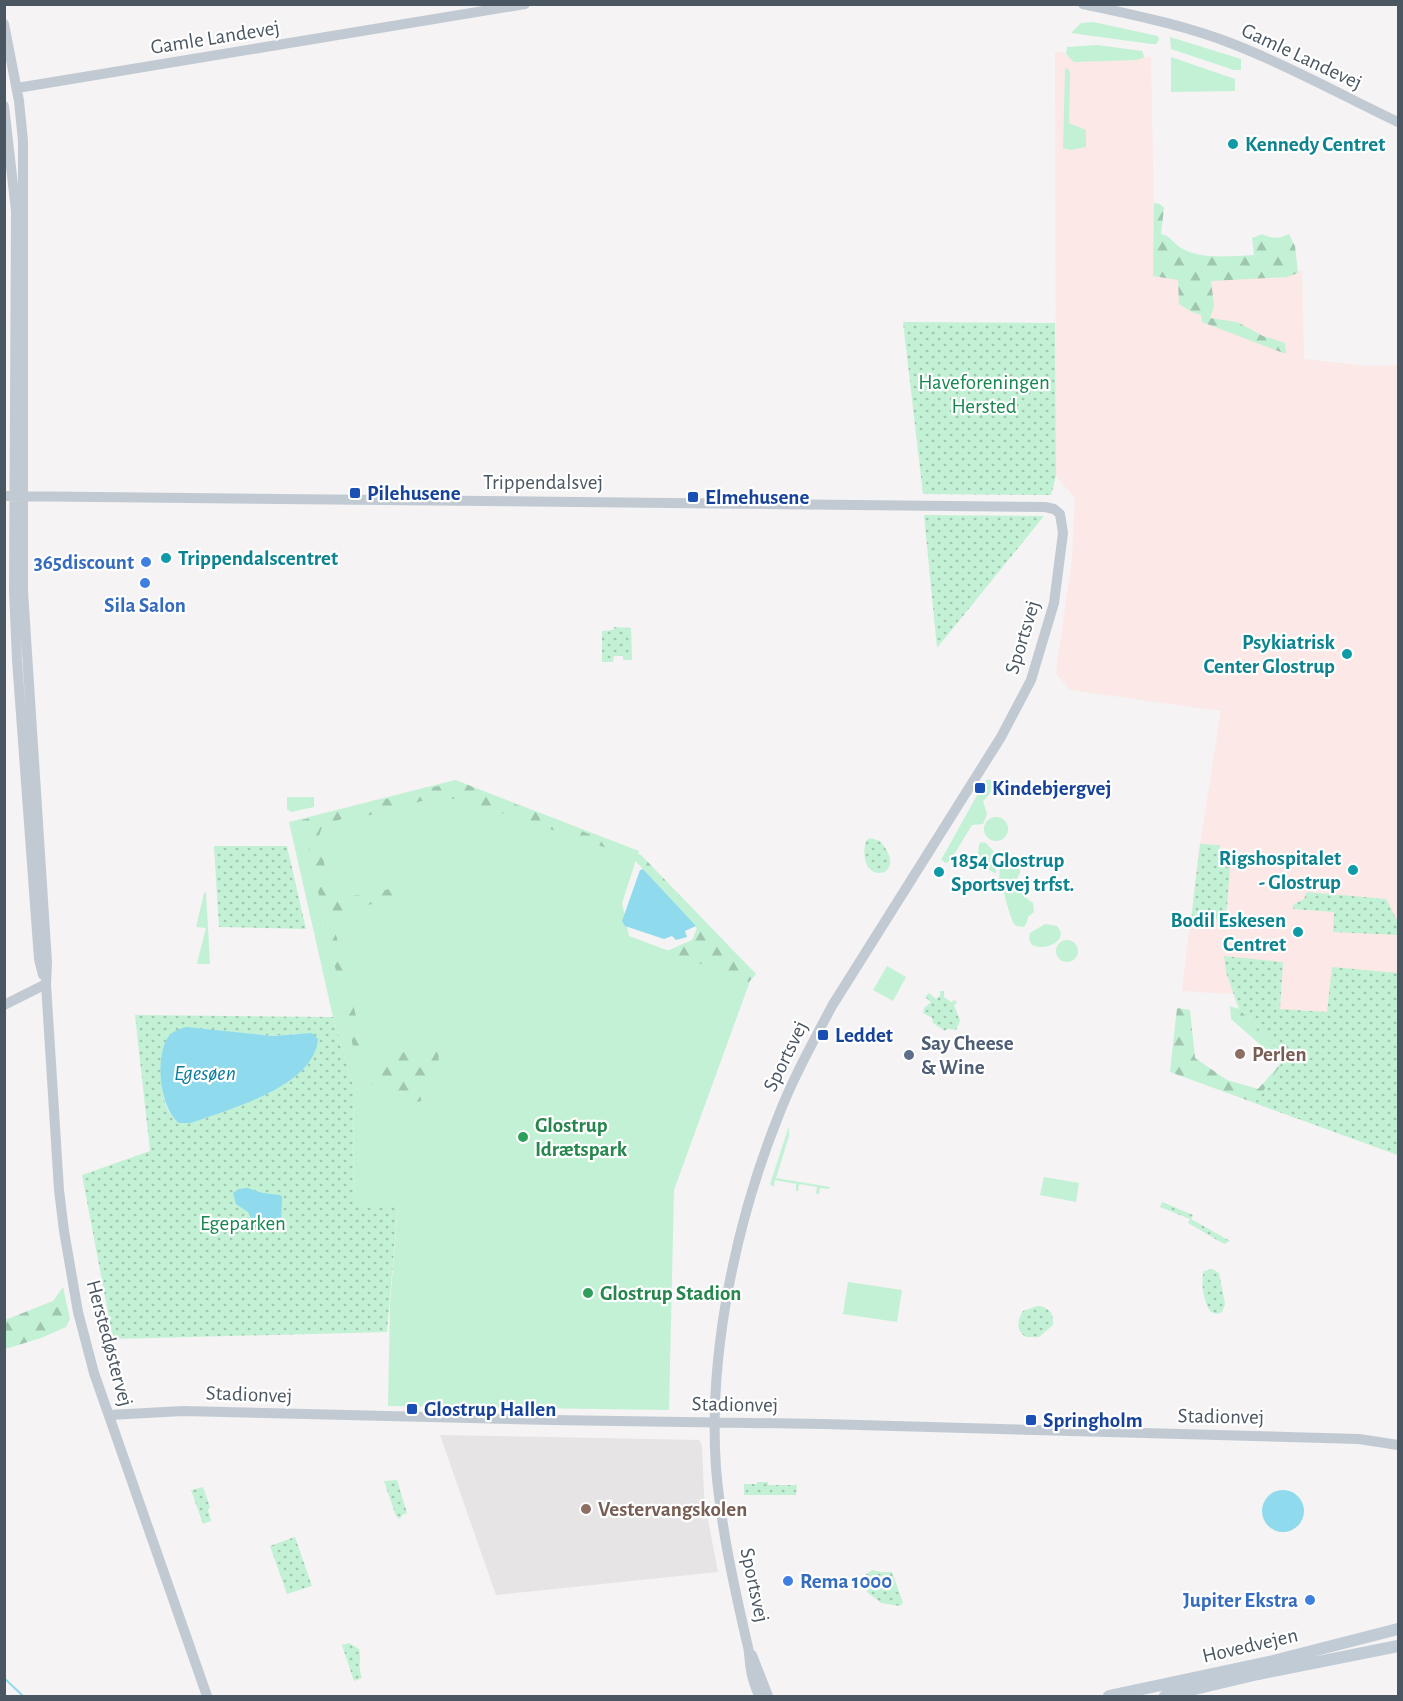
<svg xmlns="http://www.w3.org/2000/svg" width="1403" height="1701" font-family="'Alegreya Sans',sans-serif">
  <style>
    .education { fill: #e6e4e5 }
    .medical { fill: #fce8e6 }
    .grass { fill: #c3f1d5 }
    .forest { fill: url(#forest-firs) }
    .park { fill: url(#park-dots); fill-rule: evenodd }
    .water { fill: #90daee }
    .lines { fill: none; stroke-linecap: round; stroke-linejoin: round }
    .stream { stroke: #90daee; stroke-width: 2 }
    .tertiary { stroke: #c1cad2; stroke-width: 10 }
    .secondary { stroke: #c1cbd6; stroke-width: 12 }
    .culture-dot { fill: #0f9aa8; stroke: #fff; stroke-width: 2 }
    .transit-dot { fill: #1a4fb4; stroke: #fff; stroke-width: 2 }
    .shop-dot { fill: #3f7fe0; stroke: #fff; stroke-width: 2 }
    .education-dot { fill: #8d6e63; stroke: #fff; stroke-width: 2 }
    .service-dot { fill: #5c6f8a; stroke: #fff; stroke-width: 2 }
    .leisure-dot { fill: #2e9e5b; stroke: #fff; stroke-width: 2 }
    .labels { text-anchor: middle; stroke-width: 4.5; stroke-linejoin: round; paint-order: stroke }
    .street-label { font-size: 21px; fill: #4a5661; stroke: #fff }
    .culture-label { font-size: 21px; font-weight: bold; fill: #0d838f; stroke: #fff; text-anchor: start }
    .park-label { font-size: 21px; fill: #17864f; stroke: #fff }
    .transit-label { font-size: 21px; font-weight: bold; fill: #164399; stroke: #fff; text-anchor: start }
    .shop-label { font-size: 21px; font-weight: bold; fill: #366cbe; stroke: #fff; text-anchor: end }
    .service-label { font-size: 21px; font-weight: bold; fill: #4e5e75; stroke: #fff; text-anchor: start }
    .education-label { font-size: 21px; font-weight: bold; fill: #785e54; stroke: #fff; text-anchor: start }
    .leisure-label { font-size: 21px; font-weight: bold; fill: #27864d; stroke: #fff; text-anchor: start }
    .water-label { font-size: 22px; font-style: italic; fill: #0c7c9b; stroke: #fff }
  </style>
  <defs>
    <pattern id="forest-firs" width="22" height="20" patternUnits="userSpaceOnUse" patternTransform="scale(1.5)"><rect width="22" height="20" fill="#c3f1d5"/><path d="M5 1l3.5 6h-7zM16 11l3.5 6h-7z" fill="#a0c6b0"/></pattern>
    <pattern id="park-dots" width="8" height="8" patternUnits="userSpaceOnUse" patternTransform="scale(1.5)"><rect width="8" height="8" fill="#c3f1d5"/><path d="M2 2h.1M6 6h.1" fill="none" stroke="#a0c6b0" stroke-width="1.8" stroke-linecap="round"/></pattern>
  </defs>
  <rect width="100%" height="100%" fill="#f5f3f3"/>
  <!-- education -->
  <path class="education" d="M440 1435 699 1440 702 1446 704 1494 709 1525 718 1572 496 1595Z"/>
  <!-- medical -->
  <path class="medical" d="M1055 52 1151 57 1155 275 1302 271 1304 359 1366 366 1398 365V1108L1255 1025 1239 1009 1233 994 1182 991 1198 857 1221 711 1070 690 1056 673 1072 559 1075 498 1056 476Z"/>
  <!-- grass -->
  <path class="grass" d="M1093 22 1158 36 1159 40 1156 44H1151L1071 33 1081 23Z
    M1170 37 1241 59V70H1234L1171 49Z
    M1097 45 1142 51 1144 56 1143 58 1136 60 1074 62 1066 54 1067 47Z
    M1171 57 1235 79V91L1171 92Z
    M1067 68 1070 72 1069 123 1086 130V147L1071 150 1063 148 1065 69Z
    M989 779 992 782C993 791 989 795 983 801L987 814 983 824 972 825 950 861 946 863 941 860 985 781Z
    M455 780 639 851 622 903 629 936 750 981 674 1190 669 1410 388 1406 390 1304 398 1206H354L353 1084 333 1017 289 822Z
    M287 797H314V807L291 812 287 809Z
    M984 829a12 12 0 1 1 24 0a12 12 0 1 1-24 0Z
    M981 842 986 843 995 853 996 874 977 862 979 845Z
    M1001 857H1005L1020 867V873L1015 882 1003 883 999 880Z
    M1007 889 1023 891 1026 898 1033 903 1034 912 1028 917 1027 922 1024 927C1020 926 1017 927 1014 924 1011 919 1005 898 1004 893Z
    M206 892 210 964H197L206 928 196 927 204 893Z
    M1045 924 1057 926 1061 932 1060 938C1053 947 1042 949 1032 945L1029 939 1030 933Z
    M1056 951a11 11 0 1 1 22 0a11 11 0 1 1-22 0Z
    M887 966 906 977 893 1001 873 990Z
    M789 1126V1136L776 1178 830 1187 829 1189 820 1188 819 1194H816L817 1187 799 1184 798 1191H796V1184L775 1180 774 1187 770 1184Z
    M1044 1177 1079 1183 1076 1202 1040 1195Z
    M848 1282 902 1290 897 1322 843 1314Z"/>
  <!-- forest -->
  <path class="forest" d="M1154 203 1160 204 1164 208 1161 234C1171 236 1173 243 1181 248 1202 260 1230 256 1254 255L1252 238 1262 234C1272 239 1279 239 1289 234L1295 246 1298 273 1287 277 1211 281 1214 306 1210 318 1237 322 1263 336 1285 343 1286 354 1202 322 1201 315 1192 312 1179 304 1178 280 1153 276Z
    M458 781 641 855 756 974 749 982 667 951 692 940 697 928 631 856 463 800 437 797 362 817 355 814C343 817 335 823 323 825L319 835 331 900 411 885 413 894 331 914 364 1049 354 1051 302 820Z
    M1230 1006 1239 1009 1286 1057 1398 1108V1155L1170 1072 1177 1008 1190 1010 1195 1058 1227 1080 1258 1089 1281 1063 1231 1019Z
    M439 1043 438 1079H423L421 1101C403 1107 382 1097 371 1083 377 1073 396 1052 408 1051L413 1059 415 1069 431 1064 430 1044Z
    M63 1287 70 1319 66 1327 41 1338 5 1349V1320L53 1301Z"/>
  <!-- park -->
  <path class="park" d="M903 322 1055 323 1056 476 1051 495 923 494Z
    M924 515 1044 516 937 648Z
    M614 627 631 628 632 660H623V656H614L613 662H602V631L613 630Z
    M870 838 880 841C913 879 854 888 866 841Z
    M1200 844 1220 845 1219 854 1231 855 1226 919 1191 921Z
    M287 846 306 929 219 927 214 846Z
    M1307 892 1386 899 1398 922V935L1333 932 1334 912 1293 909 1294 904 1304 899Z
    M1224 956 1283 962 1280 1009 1327 1012 1332 967 1398 973V1155L1255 1103 1286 1057 1239 1009 1226 972Z
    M940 991H944V997L951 1002 955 1000 957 1003 954 1005 960 1021 956 1030 947 1029 945 1031 933 1023 932 1018 923 1013 924 1008 931 1002 925 997 929 993 936 999 940 996Z
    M135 1015 333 1017 353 1084 354 1205H398L387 1332 113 1339 82 1175 150 1151ZM200 1029 272 1036 296 1034 249 1101 191 1123H179C157 1106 161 1071 164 1046Z
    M1162 1202 1193 1215 1191 1219 1230 1241 1224 1244 1188 1223 1190 1219 1160 1207Z
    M1212 1269 1219 1273 1225 1304 1222 1312 1217 1314 1211 1312C1204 1304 1200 1281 1204 1271Z
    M1037 1306C1049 1306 1054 1314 1053 1325L1039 1337H1026C1016 1331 1017 1320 1023 1311Z
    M397 1480 407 1513 402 1515 400 1519 396 1516 384 1481Z
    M757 1482H768V1485H797L796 1495H744V1484H757Z
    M203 1487 210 1507 208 1510 211 1521 203 1524 191 1490Z
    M295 1537 312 1586 287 1594 270 1546Z
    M872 1570 881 1572H892L903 1603 900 1606 881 1603 867 1592 864 1576Z
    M349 1643 359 1649C362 1661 357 1664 362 1678L354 1681 342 1645Z"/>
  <!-- water -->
  <path class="water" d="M643 869 696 926 685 931 687 937 676 940 672 936 664 939 625 926 622 921 640 870Z
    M186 1027 272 1036 312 1033 318 1039C314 1087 229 1109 191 1123H179C160 1109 155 1059 167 1039 170 1032 179 1029 186 1027Z
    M247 1188 263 1193 280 1195 282 1197 281 1228 274 1231H261L254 1225 248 1212 236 1204 233 1193 239 1189Z
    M1262 1511a21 21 0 1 1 42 0a21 21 0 1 1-42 0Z"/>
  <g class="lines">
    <!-- stream -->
    <path class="stream" d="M4 1678 23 1696"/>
    <!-- tertiary -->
    <path class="tertiary" d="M1083 4C1133 15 1185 25 1233 44 1290 66 1343 96 1398 122
      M4 24 19 101 23 141V591L47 962 46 984 59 1190 64 1231 78 1312 94 1373 207 1696
      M17 88 525 4
      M4 106 16 211 14 591 17 660 39 959 43 975
      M4 496 1045 507 1054 509 1060 514 1063 533 1054 603 1031 680 1001 737 832 1006C813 1042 793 1078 778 1117 736 1222 708 1354 716 1468 721 1528 734 1586 747 1643 750 1652 749 1661 751 1670 752 1679 756 1688 759 1696
      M4 1005 46 984
      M109 1415 183 1411 552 1420 823 1424 1359 1439 1398 1445
      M752 1655 768 1696"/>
    <!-- secondary -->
    <path class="secondary" d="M1109 1696 1273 1661 1398 1629
      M1165 1696 1258 1674 1398 1646"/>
  </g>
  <!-- markers -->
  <g class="culture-dot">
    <circle cx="1233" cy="144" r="6"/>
    <circle cx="166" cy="558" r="6"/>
    <circle cx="1347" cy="654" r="6"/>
    <circle cx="1353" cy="870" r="6"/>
    <circle cx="939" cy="872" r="6"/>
    <circle cx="1298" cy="932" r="6"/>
  </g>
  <g class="transit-dot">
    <rect x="349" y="487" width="12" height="12" rx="3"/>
    <rect x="687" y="491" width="12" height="12" rx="3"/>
    <rect x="974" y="782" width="12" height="12" rx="3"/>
    <rect x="817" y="1029" width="12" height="12" rx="3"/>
    <rect x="406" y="1403" width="12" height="12" rx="3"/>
    <rect x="1025" y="1414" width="12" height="12" rx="3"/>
  </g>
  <g class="shop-dot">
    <circle cx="146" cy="562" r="6"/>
    <circle cx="145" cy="583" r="6"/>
    <circle cx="788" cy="1581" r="6"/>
    <circle cx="1310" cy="1600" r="6"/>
  </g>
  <g class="education-dot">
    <circle cx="1240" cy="1054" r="6"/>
    <circle cx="586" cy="1509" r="6"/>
  </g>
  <circle class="service-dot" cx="909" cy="1055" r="6"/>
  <g class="leisure-dot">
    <circle cx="523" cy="1137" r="6"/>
    <circle cx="588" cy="1293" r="6"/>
  </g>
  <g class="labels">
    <!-- street labels -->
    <g class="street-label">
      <text transform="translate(215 37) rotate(-9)" y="7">Gamle Landevej</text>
      <text transform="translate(1302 56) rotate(25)" y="7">Gamle Landevej</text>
      <text x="543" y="489">Trippendalsvej</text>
      <text transform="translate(1022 637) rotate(-73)" y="7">Sportsvej</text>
      <text transform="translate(785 1056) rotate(-64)" y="7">Sportsvej</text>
      <text transform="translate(110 1343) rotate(75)" y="7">Herstedøstervej</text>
      <text transform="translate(249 1394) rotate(2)" y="7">Stadionvej</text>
      <text transform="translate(735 1404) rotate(1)" y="7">Stadionvej</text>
      <text transform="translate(1221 1416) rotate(1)" y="7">Stadionvej</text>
      <text transform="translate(755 1585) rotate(78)" y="7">Sportsvej</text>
      <text transform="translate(1250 1645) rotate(-13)" y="7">Hovedvejen</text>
    </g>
    <!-- culture labels -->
    <g class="culture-label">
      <text x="1245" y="151">Kennedy Centret</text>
      <text x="178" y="565">Trippendalscentret</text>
      <text x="1335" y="649" text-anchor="end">Psykiatrisk<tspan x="1335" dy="24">Center Glostrup</tspan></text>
      <text x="1341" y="865" text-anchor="end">Rigshospitalet<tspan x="1341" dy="24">- Glostrup</tspan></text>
      <text x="951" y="867">1854 Glostrup<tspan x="951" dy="24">Sportsvej trfst.</tspan></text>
      <text x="1286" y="927" text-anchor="end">Bodil Eskesen<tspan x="1286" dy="24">Centret</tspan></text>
    </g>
    <!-- park labels -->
    <g class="park-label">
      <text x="984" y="389">Haveforeningen<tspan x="984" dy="24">Hersted</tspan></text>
      <text x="243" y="1230">Egeparken</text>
    </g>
    <!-- transit labels -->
    <g class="transit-label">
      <text x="367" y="500">Pilehusene</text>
      <text x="705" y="504">Elmehusene</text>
      <text x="992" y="795">Kindebjergvej</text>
      <text x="835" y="1042">Leddet</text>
      <text x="424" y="1416">Glostrup Hallen</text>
      <text x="1043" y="1427">Springholm</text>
    </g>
    <!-- shop labels -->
    <g class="shop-label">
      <text x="134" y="569">365discount</text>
      <text x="145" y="612" text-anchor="middle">Sila Salon</text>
      <text x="800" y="1588" text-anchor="start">Rema 1000</text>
      <text x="1298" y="1607">Jupiter Ekstra</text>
    </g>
    <!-- service labels -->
    <g class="service-label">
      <text x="921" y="1050">Say Cheese<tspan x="921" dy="24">&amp; Wine</tspan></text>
    </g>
    <!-- education labels -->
    <g class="education-label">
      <text x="1252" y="1061">Perlen</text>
      <text x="598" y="1516">Vestervangskolen</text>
    </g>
    <!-- leisure labels -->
    <g class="leisure-label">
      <text x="535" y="1132">Glostrup<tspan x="535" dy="24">Idrætspark</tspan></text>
      <text x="600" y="1300">Glostrup Stadion</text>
    </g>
    <!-- water labels -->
    <g class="water-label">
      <text x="205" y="1080">Egesøen</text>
    </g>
  </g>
  <!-- border -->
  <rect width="1403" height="1701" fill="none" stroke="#4a5661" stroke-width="12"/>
</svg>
